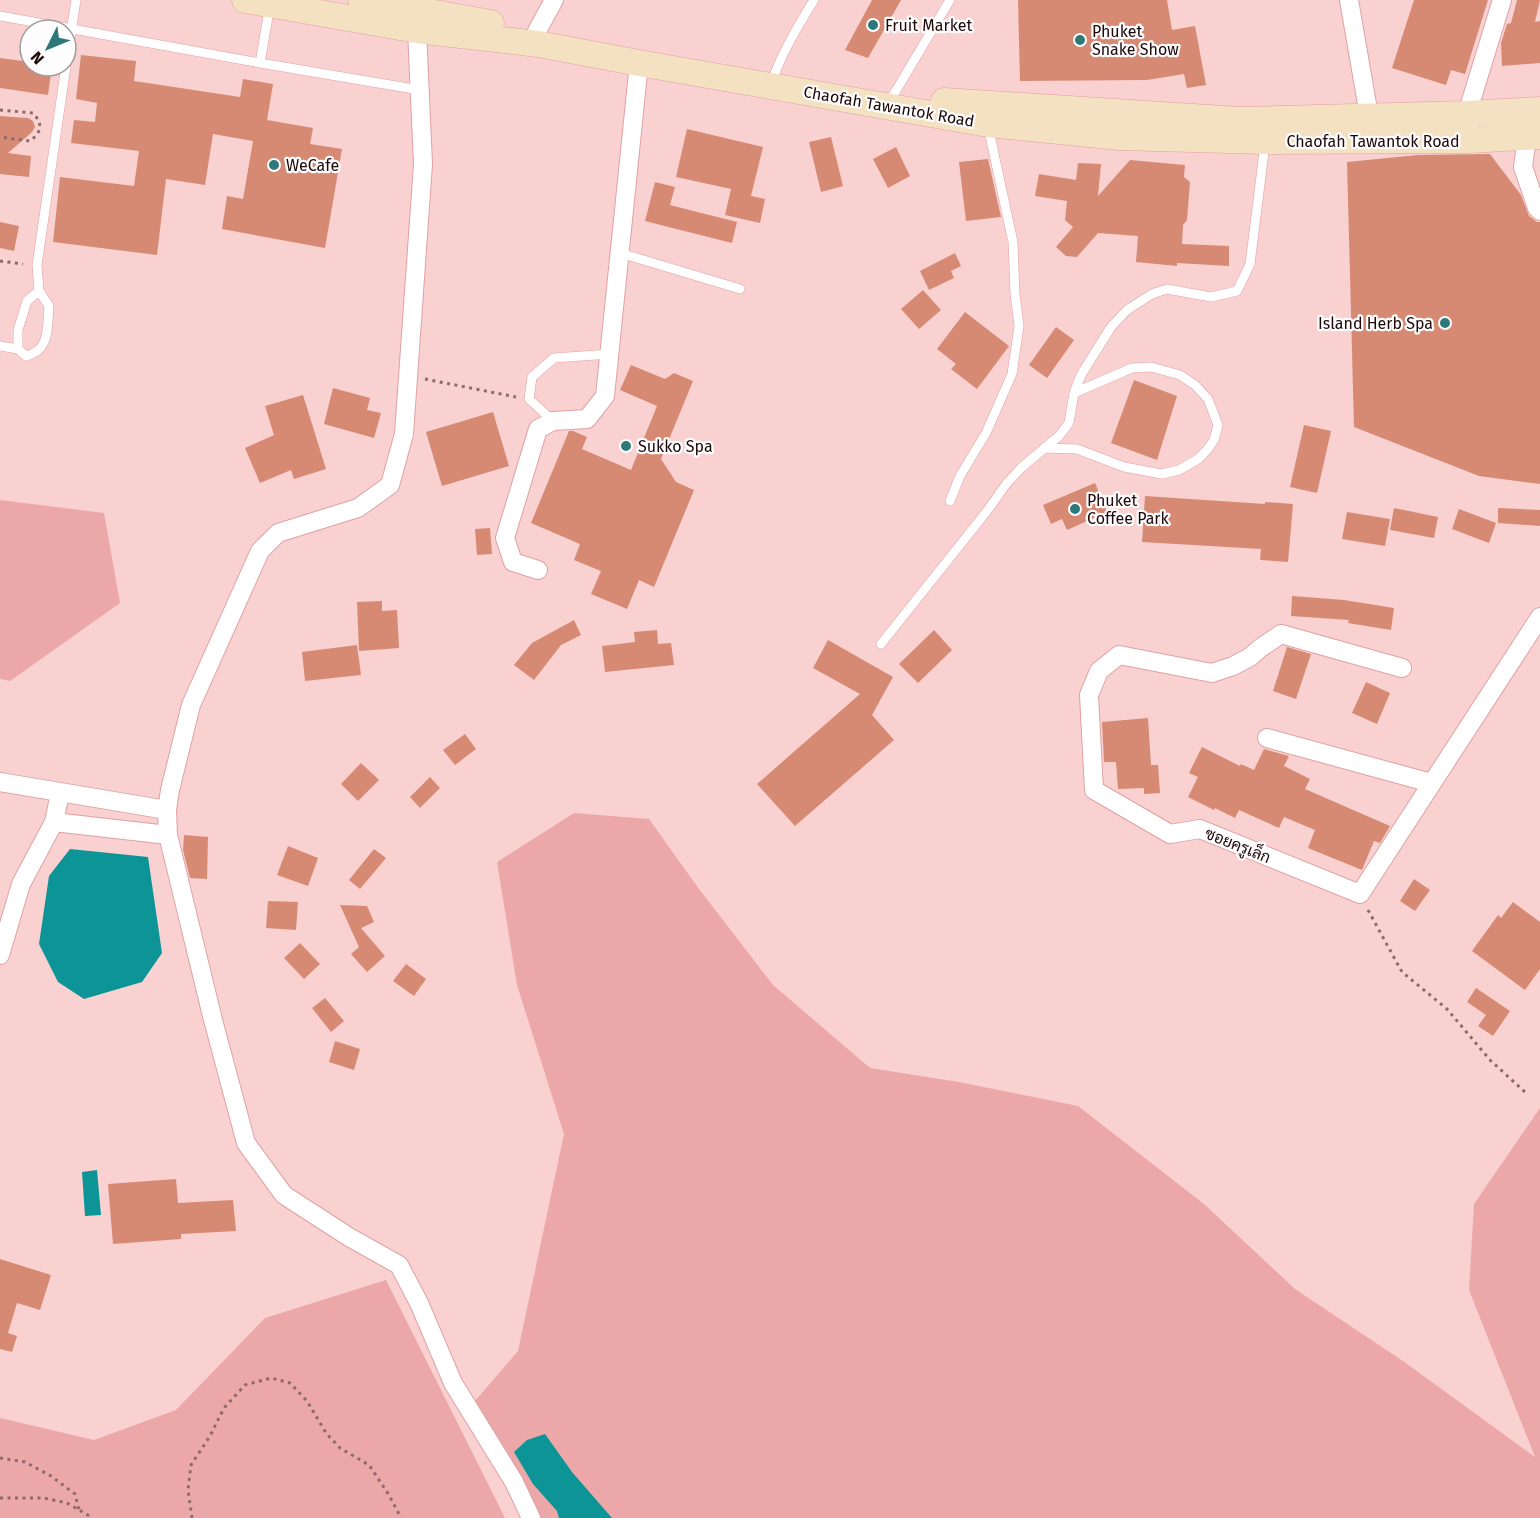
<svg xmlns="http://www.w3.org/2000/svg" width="1540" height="1518" font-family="'Fira Sans',Sarabun,sans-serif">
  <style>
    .green { fill: #eca7a9 }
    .water { fill: #0d9497 }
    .building { fill: #d78a73 }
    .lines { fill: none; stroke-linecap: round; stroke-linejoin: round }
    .lane-casing { stroke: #e0a1a3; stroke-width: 10 }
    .street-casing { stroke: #e0a1a3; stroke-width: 20 }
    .secondary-casing { stroke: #e0a1a3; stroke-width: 27 }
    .path { stroke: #896b6c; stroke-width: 3; stroke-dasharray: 3 4.5; stroke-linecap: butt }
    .lane { stroke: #fff; stroke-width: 9 }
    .street { stroke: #fff; stroke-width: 18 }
    .secondary { stroke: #f3e1c1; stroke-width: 26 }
    .poi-dot { fill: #2f787a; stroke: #fdfdfd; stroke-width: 2 }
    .labels { text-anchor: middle; stroke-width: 4.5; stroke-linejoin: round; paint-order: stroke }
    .poi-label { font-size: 16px; fill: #1c0709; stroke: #fdfdfd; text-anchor: start }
    .street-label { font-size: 16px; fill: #1c0709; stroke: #fdfdfd }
  </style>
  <rect width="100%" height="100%" fill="#f9d1d1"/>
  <!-- green -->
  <path class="green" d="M0 500 104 513 120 603 10 681 0 679Z
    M574 813 649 819 699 889 773 985 870 1068 959 1082 1078 1106 1204 1204 1295 1289 1403 1361 1535 1457 1469 1290 1474 1204 1540 1108V1518H522L469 1408 518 1351 564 1134 517 985 497 862Z
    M386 1280 505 1518H0V1418L94 1440 176 1410 265 1318Z"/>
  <!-- water -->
  <path class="water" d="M70 849 148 857 162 953 142 982 84 999 58 982 39 944 49 876Z
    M97 1170 101 1215 85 1216 82 1172Z
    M545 1434 572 1472 612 1518H559L557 1511 533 1484 514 1452 527 1440Z"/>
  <!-- building -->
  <path class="building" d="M872 0H901L868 58 845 50Z
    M1018 0H1167L1172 30 1195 26 1206 85 1187 88 1184 74 1147 80 1020 81Z
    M1414 0H1488L1465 74 1451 70 1446 85 1392 68Z
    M1517 0H1540L1535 22 1540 21V63L1502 66 1501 43 1507 24 1511 23Z
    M81 55 136 61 134 81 240 97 243 79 273 84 267 120 313 128 310 144 342 149 325 248 222 229 227 196 243 199 253 141 213 134 205 185 166 179 157 255 53 242 60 177 134 186 139 151 71 143 74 120 95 122 97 103 76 99Z
    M0 58 30 62V66H52L48 95 0 88Z
    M0 116 28 118 33 121 35 127 32 132 8 153 31 156 29 177 0 174Z
    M687 129 763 147 751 196 765 199 760 223 725 215 731 189 676 177Z
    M831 137 843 186 821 192 809 142Z
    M896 147 910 176 888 188 873 159Z
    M1490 154 1521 195 1529 216 1537 222H1540V484L1479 476 1354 427 1347 162 1418 155Z
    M988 159 1001 217 966 221 959 162Z
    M1130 160 1185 165 1184 177 1190 182 1187 220 1183 225 1182 244 1229 246V266L1177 263V266L1136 262 1138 236 1098 233 1077 257 1066 256 1056 247 1073 227 1065 220 1067 201 1035 196 1039 174 1076 180 1078 163 1101 164 1098 196Z
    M655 182 675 187 670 205 737 222 732 243 645 221Z
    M0 222 19 226 14 251 0 248Z
    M955 253 961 266 951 271 954 278 929 290 920 271Z
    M923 290 941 310 919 329 901 309Z
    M965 312 1009 346 977 389 951 369 956 364 937 349Z
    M1056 327 1074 340 1047 378 1029 365Z
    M631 365 665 379 674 373 693 381 661 459 676 482 694 490 654 587 639 580 627 609 591 594 601 571 574 560 580 544 531 523 569 431H573L587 437 582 449 631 470 657 406 620 390Z
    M1134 380 1177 396 1157 460 1111 443Z
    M333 388 370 398 367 410 381 413 374 438 324 424Z
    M303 395 326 469 294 479 291 470 260 483 245 448 274 435 265 406Z
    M493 412 509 466 442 486 426 432Z
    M1304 425 1331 431 1317 493 1290 487Z
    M1095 483 1107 512 1067 530 1062 519 1051 524 1043 505Z
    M1145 496 1265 504V502L1293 504 1288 562 1260 560 1261 549 1142 542Z
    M1394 508 1438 517 1434 538 1390 530Z
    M1498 508 1540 510V526L1498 523Z
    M1459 509 1496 523 1489 543 1452 529Z
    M1347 512 1390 519 1385 546 1342 539Z
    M490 528 492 554 477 555 475 529Z
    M1292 596 1344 600 1394 608 1391 630 1348 623 1349 620 1291 616Z
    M382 601V611L397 610 399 648 359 651 357 602Z
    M574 620 581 635 561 645 534 680 514 665 532 643Z
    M657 630 658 644 671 643 674 665 605 672 602 646 635 642 634 632Z
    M934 630 952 650 918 683 899 664Z
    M828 640 893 677 872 715 894 740 795 826 757 784 860 694 813 668Z
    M357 645 361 675 305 681 302 652Z
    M1287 647 1311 654 1296 699 1273 691Z
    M1366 682 1390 693 1377 724 1352 713Z
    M1148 718 1151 765H1158L1160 793 1144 794V788L1118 789 1116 762H1104L1102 722Z
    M465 734 476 749 455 765 443 750Z
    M1202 747 1240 766 1241 764 1254 770 1264 749 1289 756 1284 766 1310 779 1305 789 1390 826 1380 843 1374 841 1362 870 1308 848 1315 830 1284 817 1279 828 1239 810 1235 818 1215 808 1214 810 1188 797 1198 777 1189 773Z
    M361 763 379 780 358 801 341 784Z
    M430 777 440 788 420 808 410 797Z
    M184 835 208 837 207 879 190 878 183 850Z
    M288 846 318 858 308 886 277 875Z
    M374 849 386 858 360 889 349 880Z
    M1414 879 1430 890 1415 911 1400 901Z
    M268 901 298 902 296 930 266 928Z
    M1513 902 1540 922V969L1525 990 1472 951 1498 915 1501 918Z
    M340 905 367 906 374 922 361 928 385 956 367 972 351 954 359 947Z
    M300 943 320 964 304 979 284 958Z
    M406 964 426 979 414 996 393 981Z
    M1476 988 1510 1011 1493 1036 1478 1026 1486 1015 1467 1002Z
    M325 998 344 1021 331 1032 312 1008Z
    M335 1041 360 1049 354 1070 329 1062Z
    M176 1179 178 1203 233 1200 236 1231 181 1234V1239L113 1244 108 1184Z
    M0 1259 51 1275 40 1310 17 1303 8 1333 17 1336 12 1352 0 1349Z"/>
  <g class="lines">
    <!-- lane casing -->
    <g class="lane-casing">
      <path id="lane" d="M270 5 260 63 420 90
        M0 16 260 63
        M66 64 76 0
        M771 84C781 54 798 26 814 0
        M888 104 950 0
        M620 253 740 289
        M39 291 27 301 18 330V349L26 356C51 350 47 326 49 306L39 291 37 265 66 66
        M0 346 18 349
        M553 421 529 399 532 377 554 358 610 354
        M1044 448 1077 449 1124 467 1162 474 1179 470 1198 459 1207 450 1214 440 1218 425 1208 399 1195 385 1180 375 1151 367 1132 368 1074 393
        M950 501 960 476 986 433 1012 374 1019 326 1015 294 1013 242 988 126
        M881 644 987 511 1007 483 1021 468 1059 436 1069 423 1074 393 1081 375 1111 327 1127 310 1152 294 1167 289 1211 297 1237 291 1250 264 1265 144"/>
    </g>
    <!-- street casing -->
    <g class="street-casing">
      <path id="street" d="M1349 0 1371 127
        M417 30 423 164 404 434 390 485 358 508 278 533 260 551 191 705 170 790 167 810 168 835 213 1020 246 1143 284 1195 349 1237 399 1265 419 1303 453 1383 514 1482 531 1518
        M537 31 554 0
        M1527 137 1523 167 1537 208 1540 211
        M1469 140 1467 114 1502 0
        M538 570 513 562 505 538 538 429 553 421 587 419 605 396 639 63
        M1402 668 1281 634 1259 649 1250 657 1233 666 1212 673 1119 655 1099 671 1089 695 1094 790 1170 834 1200 829 1360 894 1540 617
        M1267 738 1431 783
        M0 782 167 810
        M54 822 168 835
        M0 955 21 884 54 822 60 793"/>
    </g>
    <!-- secondary casing -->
    <g class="secondary-casing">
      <path id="secondary" d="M245 0 417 30 538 44 639 63 988 124 1119 137 1265 141 1469 140 1540 136
        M361 0 491 23
        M944 101 1239 120 1467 114 1540 110"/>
    </g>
    <!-- path -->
    <path class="path" d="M0 110 33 113C43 124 42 132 30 141L0 137
      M0 261 23 264
      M425 379 516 397
      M1368 910 1402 972 1447 1009 1490 1060 1526 1093
      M0 1458 25 1462 51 1476 75 1494 79 1510
      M0 1498H44L67 1503 93 1518
      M192 1518 188 1490 191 1465 210 1436 224 1408 245 1385 271 1378 290 1383 307 1401 326 1433 340 1448 369 1465 389 1495 401 1518"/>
    <!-- lane -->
    <use href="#lane" class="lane"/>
    <!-- street -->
    <use href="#street" class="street"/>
    <!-- secondary -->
    <use href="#secondary" class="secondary"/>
  </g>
  <!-- markers -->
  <g class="poi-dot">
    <circle cx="873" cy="25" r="6"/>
    <circle cx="1080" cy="40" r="6"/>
    <circle cx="274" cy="165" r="6"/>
    <circle cx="1445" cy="323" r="6"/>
    <circle cx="626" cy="446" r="6"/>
    <circle cx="1075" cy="509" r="6"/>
  </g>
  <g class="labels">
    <!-- poi labels -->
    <g class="poi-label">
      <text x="885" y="31">Fruit Market</text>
      <text x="1092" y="37">Phuket<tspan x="1092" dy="18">Snake Show</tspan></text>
      <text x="286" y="171">WeCafe</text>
      <text x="1433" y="329" text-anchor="end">Island Herb Spa</text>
      <text x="638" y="452">Sukko Spa</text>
      <text x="1087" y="506">Phuket<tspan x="1087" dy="18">Coffee Park</tspan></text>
    </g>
    <!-- street labels -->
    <g class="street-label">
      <text transform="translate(889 106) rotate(10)" y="6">Chaofah Tawantok Road</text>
      <text x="1373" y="147">Chaofah Tawantok Road</text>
      <text transform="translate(1238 845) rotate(22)" y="6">ซอยครูเล็ก</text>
    </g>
  </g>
  <!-- north arrow -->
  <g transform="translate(48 48) rotate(227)"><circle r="28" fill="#fdfdfd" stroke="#a39b9b" stroke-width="1.5"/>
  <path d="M0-4.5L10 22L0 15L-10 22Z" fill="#2f787a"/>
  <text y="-9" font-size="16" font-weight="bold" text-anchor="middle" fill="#1c0709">N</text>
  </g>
</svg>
